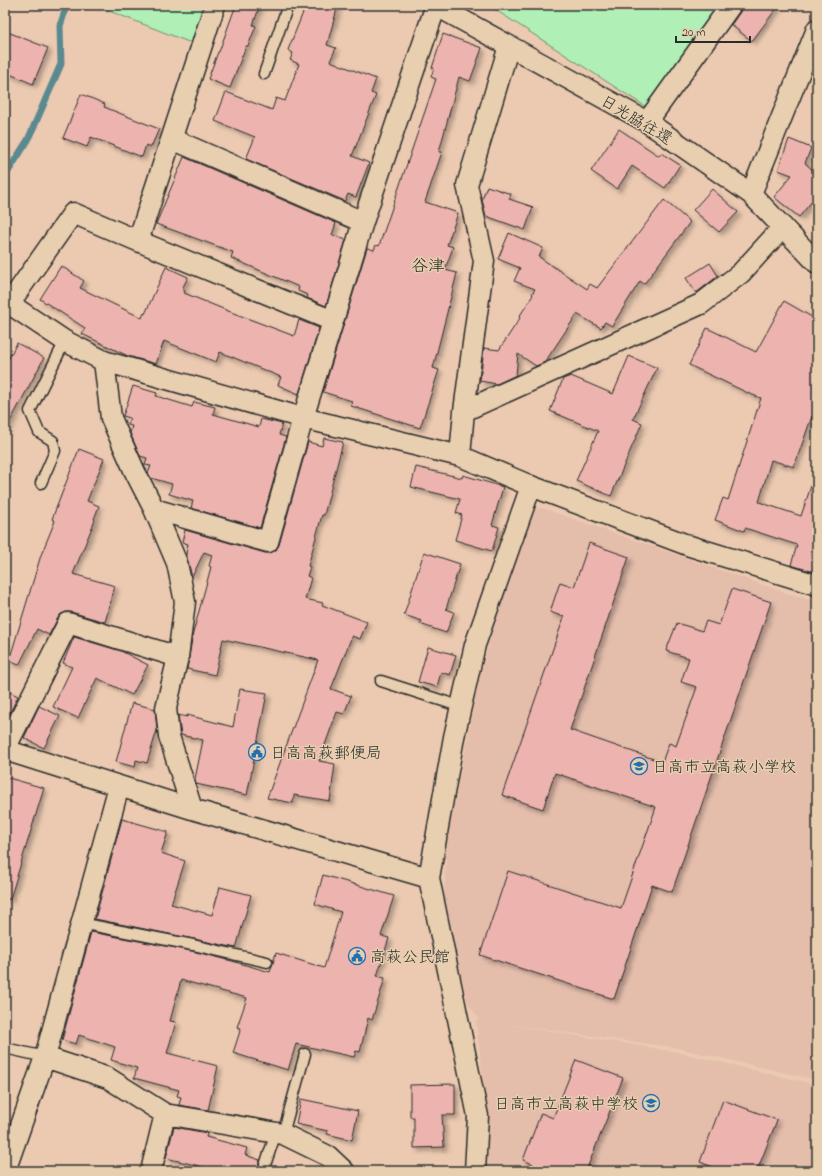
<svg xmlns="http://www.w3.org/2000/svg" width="822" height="1176" font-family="'Indie Flower','Klee One',sans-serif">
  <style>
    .built { fill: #e4bdab }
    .green { fill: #b0efb6; stroke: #6e8d70 }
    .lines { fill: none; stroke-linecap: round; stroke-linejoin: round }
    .stream { stroke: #5a8a90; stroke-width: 7 }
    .building { fill: #edb4af; stroke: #2b2b2b; filter: url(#shadow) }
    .lane-casing { stroke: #2b2b2b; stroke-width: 13 }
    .street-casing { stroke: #2b2b2b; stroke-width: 23 }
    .lane { stroke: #e7cfaf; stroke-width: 10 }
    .street { stroke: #e7cfaf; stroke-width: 20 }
    .labels { text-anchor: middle; stroke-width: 3; stroke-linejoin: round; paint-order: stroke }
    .street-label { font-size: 16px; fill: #2b2b2b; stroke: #e7cfaf }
    .poi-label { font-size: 16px; fill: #2b2b2b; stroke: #e7cfaf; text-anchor: start }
    .neighbourhood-label { font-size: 17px; fill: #2b2b2b; stroke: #e7cfaf }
  </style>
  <defs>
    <filter id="shadow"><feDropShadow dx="3.5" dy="3.5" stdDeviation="2" flood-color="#0004"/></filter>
  </defs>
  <rect width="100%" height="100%" fill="#eccab1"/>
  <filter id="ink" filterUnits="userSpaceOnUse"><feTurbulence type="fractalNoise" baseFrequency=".025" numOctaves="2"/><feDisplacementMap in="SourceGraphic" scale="8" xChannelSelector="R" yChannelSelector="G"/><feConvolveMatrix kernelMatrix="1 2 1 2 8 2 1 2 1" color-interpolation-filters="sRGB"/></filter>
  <g filter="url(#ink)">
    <!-- built -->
    <path class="built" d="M542 508 786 593 817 602V1080L677 1048 499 1023 677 1052 817 1085V1171H485L488 1120 476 1020H480L468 1004 444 903 447 841 477 690 508 570 533 509Z"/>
    <!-- green -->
    <path class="green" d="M94 5H207L194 44Z
      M488 5H719L646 107Z"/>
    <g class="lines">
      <!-- stream -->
      <path class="stream" d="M5 176 28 140 61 64 60 26 67 5"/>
    </g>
    <!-- building -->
    <path class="building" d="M236 5H260L253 25 256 26 248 46H246L230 88 208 79 218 52H219Z
      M306 5H338L327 45 336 48 330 61 376 79 371 93 376 95 352 156 369 163 356 197 348 194 345 201 246 159 255 137 215 121 226 92 272 110 276 98 285 101 299 64 290 60 293 53 288 50Z
      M742 5H779L752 41 731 25 740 12Z
      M5 31 48 48 33 84 5 72Z
      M443 34 482 48 470 81 459 77 439 152H442L425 202 458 213 447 245 453 247 445 270 457 273 433 368 439 370 420 428 351 406 352 401 323 392 367 248 374 250 376 245 379 246 436 79 431 77 434 68H432Z
      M81 94 105 104 104 107 159 129 151 147 146 145 142 157 91 137 87 147 63 138Z
      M619 129 659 156 661 153 680 165 665 188 632 166 617 189 591 171Z
      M789 139 811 148 805 163 817 174V195L799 217 774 197 792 175 778 170Z
      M184 157 336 223 332 235 346 240 326 306 307 298 308 295 298 291 299 287 231 258 233 252 156 224Z
      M487 186 511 194 509 199 533 207 525 230 486 216 482 200Z
      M712 189 738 212 719 232 693 210Z
      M664 200 690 222 644 284 640 281 612 326 605 322 601 328 577 314 545 362 536 366 518 354 516 375 497 384 480 381 484 348 499 350 520 318 519 317 533 295 532 294 535 289 514 281 520 268 498 259 509 233 543 248 539 257 587 289 590 284 597 288Z
      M710 263 718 276 696 293 686 278Z
      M61 266 84 281 80 288 142 318 144 313 145 314 166 267 188 277 182 289 185 291 184 293 228 311 294 336 299 320 319 328 299 394 278 385 281 377 220 352 216 362 164 341 156 364 128 356 82 334 85 328 40 299Z
      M784 301 817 320V417L812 416 794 467 771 460 759 502 801 516 813 480 817 481V573L791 565 797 545 745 528 744 531 715 520 723 498 728 500 761 398 750 394 689 365 707 328 756 352Z
      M17 343 44 358 5 431V365Z
      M629 356 657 368 633 419 642 423 611 496 576 481 598 431 550 411 563 379 571 376 613 394Z
      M133 386 157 393 156 396 192 407 194 402 215 407 213 414 259 427 261 419 282 424 279 435 286 437 260 528 191 508 193 501 169 494 172 484 151 478 148 473 151 466 145 465 147 458 140 456 130 433 132 426 128 425 130 418 123 416Z
      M324 438 343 442 324 515H322L308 566 310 567 307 576 311 578 305 599 323 603 322 605 367 622 360 639 352 636 331 689 351 696 344 714 337 712 319 761 335 764 330 801 294 795 293 803 267 798 318 660 223 639 215 675 187 669 193 633 211 567 209 566 212 555 204 552 192 577 186 554 188 544 182 542 185 530 265 553H270L276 550 279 545 308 442 322 446Z
      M79 449 104 459 87 501 99 506 94 519 95 520 73 574 115 586 105 622 71 612H66L61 614 58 618 49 635 37 629 19 665 9 661 41 555 55 521 52 519Z
      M416 467 462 478 463 475 503 487 492 525 499 527 492 551 455 540 462 515 456 513 460 499 411 487Z
      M589 543 629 557 570 730 662 762 669 743 676 746 697 687 681 682 689 658 666 651 677 623 702 631 706 621 719 625 732 589 771 602 672 892 652 885 614 999 480 955 508 871 621 908 656 807 555 773 543 809 502 795 564 617 550 612 560 582 574 587Z
      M424 552 460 564 446 609 454 612 446 633 420 624 422 621 404 615Z
      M74 637 121 651 148 665 132 695 97 678 78 718 53 707 72 667 63 663Z
      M428 647 456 655 450 675 441 672 437 687 418 682Z
      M240 689 267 693 247 795 196 784 195 779 203 740 181 735 178 715 187 717V715L233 727Z
      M5 690 18 696 5 723Z
      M132 703 155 709 157 730 147 763 136 760 135 767 116 762Z
      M39 706 60 716 44 748 24 738Z
      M5 777 44 788 10 899H5Z
      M122 819 168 832 161 853 185 861 171 904 212 915 220 887 251 895 236 948 194 939 95 919Z
      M323 875 394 896 381 936 389 938 377 976 385 978 372 1020 368 1018 360 1052 356 1051 354 1057 296 1044 288 1070 233 1053 241 1028 237 1027 247 998 181 980 170 1021 176 1022 167 1053 218 1066 208 1110 179 1105 181 1097 177 1096 179 1090 134 1078 137 1068 111 1060 115 1047 79 1035 76 1044 62 1040 91 932 192 951 232 961 270 972 276 953 324 968 341 912 315 904Z
      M576 1060 623 1078 586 1171H530L533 1164 523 1160 541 1113 553 1118Z
      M455 1084V1115H442L444 1147 414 1148V1117H410V1085Z
      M301 1099 358 1111 352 1140 327 1134 328 1131 296 1124Z
      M723 1100 777 1120 757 1171H712L713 1167 700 1162Z
      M174 1127 207 1133 206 1137 247 1148 245 1155 260 1160 257 1171H220L166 1158Z"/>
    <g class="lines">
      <!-- lane casing -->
      <g class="lane-casing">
        <path id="lane" d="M264 74 288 5
          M41 483 55 451 53 441 39 432 30 411 65 341
          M381 681 462 707
          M80 923 193 945 267 962
          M5 1048 45 1057
          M283 1134 305 1054
          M263 1171 276 1133"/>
      </g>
      <!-- street casing -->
      <g class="street-casing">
        <path id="street" d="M435 5 647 122 751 194 817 263
          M647 122 731 5
          M172 139 363 222
          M751 194 817 29
          M138 241 215 5
          M5 301 65 341 104 361 303 418 460 456 531 486 690 546 817 585
          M9 304 73 213 138 241 333 321 303 418 268 542 154 509
          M333 321 363 222 436 5
          M104 361 111 418 135 472 154 509 177 563 185 602 178 657 166 708 169 736 192 809
          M464 411 701 304 741 273 783 227
          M460 456 464 411 484 261 467 185 509 46
          M5 749 68 623 178 657
          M5 750 192 809 429 878
          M45 1057 108 1078 165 1114 283 1134 328 1156 344 1171
          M5 1171 45 1057 119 786
          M151 1171 165 1114
          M475 1171 478 1116 429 878 454 737 475 645 531 486"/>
      </g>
      <!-- lane -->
      <use href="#lane" class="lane"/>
      <!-- street -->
      <use href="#street" class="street"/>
    </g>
  </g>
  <!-- icons -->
  <defs>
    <g id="civic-ring" transform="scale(0.9)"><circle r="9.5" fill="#e7cfaf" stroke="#1f6fb2" stroke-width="1.5"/><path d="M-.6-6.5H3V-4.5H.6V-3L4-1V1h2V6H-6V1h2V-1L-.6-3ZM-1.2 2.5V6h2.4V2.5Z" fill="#1f6fb2"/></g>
    <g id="school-ring" transform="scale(0.9)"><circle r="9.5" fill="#e7cfaf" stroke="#1f6fb2" stroke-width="1.5"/><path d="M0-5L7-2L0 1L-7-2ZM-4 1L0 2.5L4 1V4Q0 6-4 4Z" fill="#1f6fb2"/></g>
  </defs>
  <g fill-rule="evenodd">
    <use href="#civic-ring" x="257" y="752"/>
    <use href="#school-ring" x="639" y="766"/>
    <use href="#civic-ring" x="357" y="956"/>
    <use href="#school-ring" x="651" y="1103"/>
  </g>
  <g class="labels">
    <!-- street labels -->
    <g class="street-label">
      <text transform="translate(637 119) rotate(31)" y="6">日光脇往還</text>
    </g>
    <!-- poi labels -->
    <g class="poi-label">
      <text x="270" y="758">日高高萩郵便局</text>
      <text x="652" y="772">日高市立高萩小学校</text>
      <text x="370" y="962">高萩公民館</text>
      <text x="638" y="1109" text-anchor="end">日高市立高萩中学校</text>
    </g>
    <!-- neighbourhood labels -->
    <g class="neighbourhood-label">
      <text x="428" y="271">谷津</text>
    </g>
  </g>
  <!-- margin -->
  <rect width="822" height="1176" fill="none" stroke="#e7cfaf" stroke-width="20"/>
  <rect x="10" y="10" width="802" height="1156" fill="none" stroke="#2b2b2b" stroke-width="1.5" filter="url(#ink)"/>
  <!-- scale -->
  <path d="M676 36v6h74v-6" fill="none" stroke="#2b2b2b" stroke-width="2"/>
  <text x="682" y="36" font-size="12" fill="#2b2b2b" stroke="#e7cfaf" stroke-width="3" paint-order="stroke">20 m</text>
</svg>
